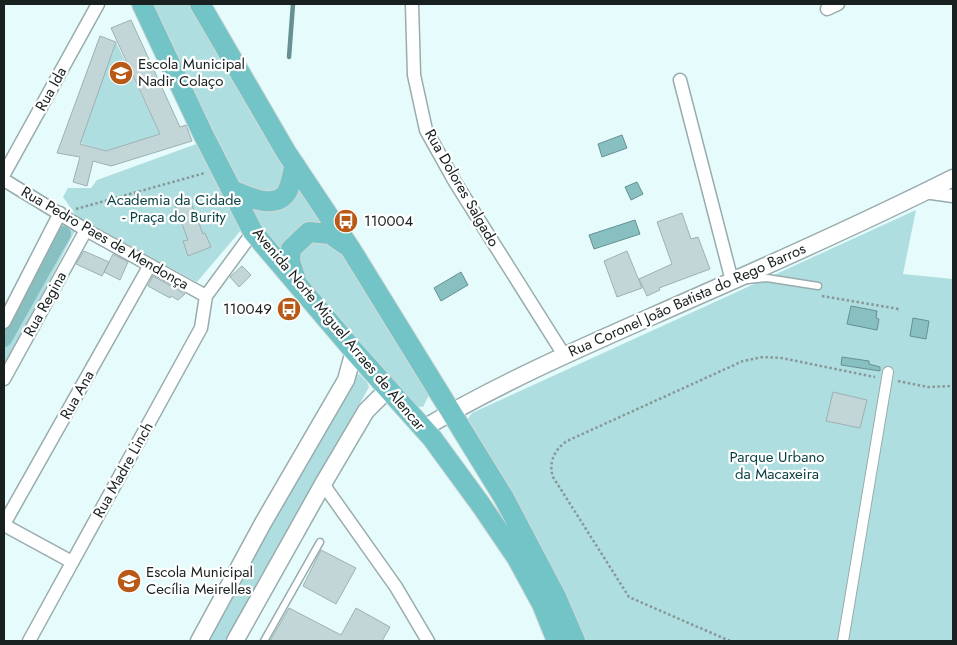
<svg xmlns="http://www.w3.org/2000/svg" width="957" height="645" font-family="Jost,sans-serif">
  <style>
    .green { fill: #aedee0 }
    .water { fill: #88c0c2; stroke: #669091 }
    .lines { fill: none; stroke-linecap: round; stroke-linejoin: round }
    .stream { stroke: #669091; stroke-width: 4.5 }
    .canal { stroke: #88c0c2; stroke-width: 16 }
    .building { fill: #c2d6d7; stroke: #9eb1b2 }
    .service-casing { stroke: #99acad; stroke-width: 9 }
    .pedestrian-casing { stroke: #99acad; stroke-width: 12 }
    .minor-casing { stroke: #99acad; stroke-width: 15 }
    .tertiary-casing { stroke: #99acad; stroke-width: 19 }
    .primary-casing { stroke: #d5d7d7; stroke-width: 22 }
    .path { stroke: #889797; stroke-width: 2.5; stroke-dasharray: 2.5 2.5; stroke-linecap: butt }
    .service { stroke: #fff; stroke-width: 6 }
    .pedestrian { stroke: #fff; stroke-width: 10 }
    .minor { stroke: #fff; stroke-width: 12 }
    .tertiary { stroke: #fff; stroke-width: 16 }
    .primary { stroke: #72c4c7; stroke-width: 20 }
    .labels { text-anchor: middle; stroke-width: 4.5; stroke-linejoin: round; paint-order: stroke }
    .poi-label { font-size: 15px; fill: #182020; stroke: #fff; text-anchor: start }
    .street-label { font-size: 15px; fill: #182020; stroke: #fff }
    .park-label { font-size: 15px; fill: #083f41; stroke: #fff }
  </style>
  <rect width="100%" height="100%" fill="#e6fbfb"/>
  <!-- green -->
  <path class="green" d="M151 4H190L330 234 431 391 423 407 413 406 353 338 259 223Z
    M116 42 160 134 106 151 80 143Z
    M199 143 242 229 197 282 77 217 63 197 68 188H91L97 180Z
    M916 210 903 274 953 279V641H583L467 420 472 413Z
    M61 216 77 227 4 369V324Z
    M359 374 367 382 369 387 228 641H207L354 375Z"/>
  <!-- water -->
  <path class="water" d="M622 135 627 148 602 157 598 144Z
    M637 182 643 194 631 200 625 187Z
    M635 220 640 234 594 249 589 235Z
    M461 272 468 285 441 301 434 288Z
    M851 306 877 311 876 318 879 319 877 330 847 324Z
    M913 318 929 321 926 339 910 336Z
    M842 357 869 361V364L880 367V371L841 365Z"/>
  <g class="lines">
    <!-- stream -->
    <path class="stream" d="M289 57 293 4"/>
    <!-- canal -->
    <path class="canal" d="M4 339 63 234"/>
  </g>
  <!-- building -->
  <path class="building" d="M131 20 180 127 186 125 192 141 111 166 93 161 87 186 73 182 80 157 57 153 100 36 116 42 80 144 106 151 160 134 111 28Z
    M190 200 203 234 205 233 211 247 188 256 183 241 188 240 175 205Z
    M682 213 691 239 698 237 710 269 659 288 660 290 647 296 639 279 672 264 657 222Z
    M84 251 109 262 102 276 76 264Z
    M627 251 642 288 617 297 604 261Z
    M113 254 128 262 120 280 104 272Z
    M242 266 251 275 239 287 230 277Z
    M153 276 185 294 178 300 171 296 170 298 148 286Z
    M833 392 867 400 860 428 826 421Z
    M321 550 356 568 336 604 303 586Z
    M289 608 341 635 356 608 390 627 382 641H270Z"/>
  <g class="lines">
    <!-- service casing -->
    <g class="service-casing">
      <path id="service" d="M748 280 767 278 818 286
        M264 641 320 542"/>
    </g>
    <!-- pedestrian casing -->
    <g class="pedestrian-casing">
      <path id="pedestrian" d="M843 641 888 372"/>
    </g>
    <!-- minor casing -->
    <g class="minor-casing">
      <path id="minor" d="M412 4 414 75 426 130 455 182 564 355
        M827 9 838 4
        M680 80 732 281
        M4 174 98 4
        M4 180 86 230 206 296
        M924 192 953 196
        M4 322 60 213
        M4 379 86 230
        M323 484 396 587 428 641
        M4 524 150 265
        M4 525 72 562
        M29 641 201 328 206 296 253 232"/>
    </g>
    <!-- tertiary casing -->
    <g class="tertiary-casing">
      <path id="tertiary" d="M424 428C508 378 599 340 689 300 778 261 867 221 953 178
        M199 641 263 523 346 380 354 351
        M235 641 323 484 366 411 389 388"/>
    </g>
    <!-- primary casing -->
    <g class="primary-casing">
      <path id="primary" d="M142 4 203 134 253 232 354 351 432 438 481 505 517 558 542 604 557 641
        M200 4 286 152 350 248 504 498 556 597 575 641
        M232 190C246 196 275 211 287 192 291 185 292 174 295 165
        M296 280 290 261 291 249 309 232 330 234 346 245"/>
    </g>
    <!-- path -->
    <path class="path" d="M76 209 205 173
      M822 296 899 309 898 311
      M898 381 928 387 953 386
      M730 641 629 597 553 477C548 462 555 449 567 441L743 361 763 357 782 358 875 377"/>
    <!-- service -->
    <use href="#service" class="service"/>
    <!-- pedestrian -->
    <use href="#pedestrian" class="pedestrian"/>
    <!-- minor -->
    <use href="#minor" class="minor"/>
    <!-- tertiary -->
    <use href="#tertiary" class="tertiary"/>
    <!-- primary -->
    <use href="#primary" class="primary"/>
  </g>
  <!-- icons -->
  <defs>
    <g id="school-disc" transform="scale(1.25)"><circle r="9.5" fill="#b95917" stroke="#fff"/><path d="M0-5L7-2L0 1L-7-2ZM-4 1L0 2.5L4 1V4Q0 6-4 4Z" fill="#fff"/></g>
    <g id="bus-disc" transform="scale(1.25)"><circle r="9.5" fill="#b95917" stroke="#fff"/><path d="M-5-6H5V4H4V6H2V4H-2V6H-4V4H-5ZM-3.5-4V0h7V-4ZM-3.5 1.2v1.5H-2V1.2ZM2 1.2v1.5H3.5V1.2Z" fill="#fff"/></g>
  </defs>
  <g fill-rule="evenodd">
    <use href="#school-disc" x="121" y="73"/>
    <use href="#bus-disc" x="346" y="221"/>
    <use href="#bus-disc" x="289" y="309"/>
    <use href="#school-disc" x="129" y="581"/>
  </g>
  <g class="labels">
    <!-- poi labels -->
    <g class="poi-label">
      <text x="138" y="69">Escola Municipal<tspan x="138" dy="17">Nadir Colaço</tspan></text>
      <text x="364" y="226">110004</text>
      <text x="272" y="314" text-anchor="end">110049</text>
      <text x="146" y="577">Escola Municipal<tspan x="146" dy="17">Cecília Meirelles</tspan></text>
    </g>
    <!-- street labels -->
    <g class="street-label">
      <text transform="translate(51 89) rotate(-61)" y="5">Rua Ida</text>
      <text transform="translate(462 188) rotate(60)" y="5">Rua Dolores Salgado</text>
      <text transform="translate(105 238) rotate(30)" y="5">Rua Pedro Paes de Mendonça</text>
      <text transform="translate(687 300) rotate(-24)" y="5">Rua Coronel João Batista do Rego Barros</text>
      <text transform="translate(45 304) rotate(-61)" y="5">Rua Regina</text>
      <text transform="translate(339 329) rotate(50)" y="5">Avenida Norte Miguel Arraes de Alencar</text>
      <text transform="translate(77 395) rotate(-61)" y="5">Rua Ana</text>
      <text transform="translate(123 470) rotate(-61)" y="5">Rua Madre Linch</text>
    </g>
    <!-- park labels -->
    <g class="park-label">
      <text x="174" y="205">Academia da Cidade<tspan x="174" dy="17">- Praça do Burity</tspan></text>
      <text x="777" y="462">Parque Urbano<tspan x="777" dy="17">da Macaxeira</tspan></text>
    </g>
  </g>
  <!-- border -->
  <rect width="957" height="645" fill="none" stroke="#182020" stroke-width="10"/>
</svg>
